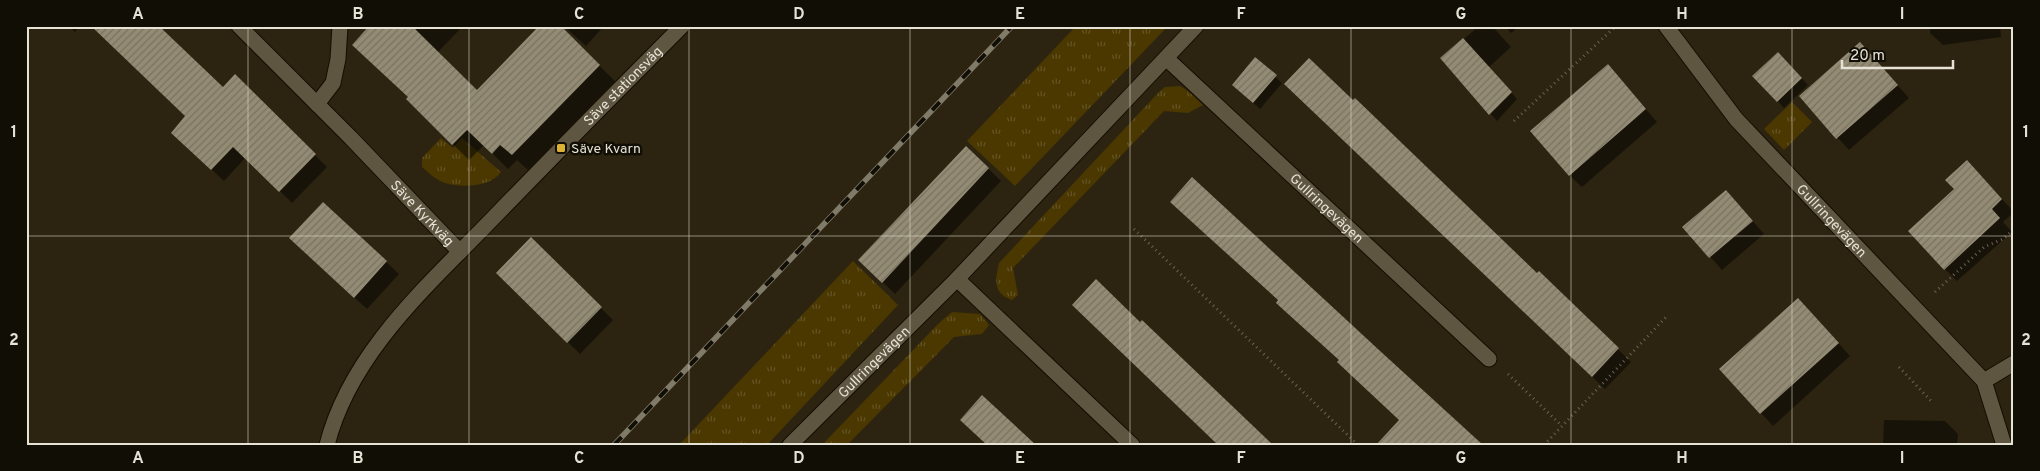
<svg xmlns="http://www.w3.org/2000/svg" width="2040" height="471" font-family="Overpass,sans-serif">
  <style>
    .grass { fill: url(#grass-tufts) }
    .shadow { fill: #0007 }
    .building { fill: url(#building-hatch) }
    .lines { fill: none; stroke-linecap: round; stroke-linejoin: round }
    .minor-casing { stroke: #140d00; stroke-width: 17 }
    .path { stroke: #6a6352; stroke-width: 3; stroke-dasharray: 1 4; stroke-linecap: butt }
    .minor { stroke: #5f5641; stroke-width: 15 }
    .rail-casing { stroke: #807a69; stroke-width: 5.5 }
    .rail { stroke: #110e06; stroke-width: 4; stroke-dasharray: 11; stroke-linecap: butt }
    .grid { fill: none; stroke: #e7e2d6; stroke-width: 1; stroke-opacity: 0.55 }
    .poi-dot { fill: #dcb233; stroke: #110e06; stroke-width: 2 }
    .labels { text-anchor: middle; stroke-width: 5; stroke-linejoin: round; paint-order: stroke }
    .street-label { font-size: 14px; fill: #e7e2d6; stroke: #110e06 }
    .poi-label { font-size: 14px; fill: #e7e2d6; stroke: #110e06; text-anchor: start }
    .neatline { fill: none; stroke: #e7e2d6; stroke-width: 2 }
    .grid-label { font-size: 16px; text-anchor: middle; font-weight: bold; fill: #e7e2d6 }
  </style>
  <defs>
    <pattern id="grass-tufts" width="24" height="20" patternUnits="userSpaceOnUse" patternTransform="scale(1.25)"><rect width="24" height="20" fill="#4a3800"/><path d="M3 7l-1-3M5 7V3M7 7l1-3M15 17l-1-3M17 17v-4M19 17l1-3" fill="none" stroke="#645424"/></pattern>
    <pattern id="building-hatch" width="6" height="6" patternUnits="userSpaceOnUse" patternTransform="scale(1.25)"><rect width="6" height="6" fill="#948b74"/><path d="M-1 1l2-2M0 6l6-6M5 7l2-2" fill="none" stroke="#787262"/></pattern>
  </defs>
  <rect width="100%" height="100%" fill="#2c2410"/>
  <!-- grass -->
  <path class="grass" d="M1076 26H1168L1015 186 967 141Z
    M1180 86 1188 91 1203 105 1188 113 1164 111 1013 268 1018 295 1012 300C993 293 995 281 999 263L1159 92 1165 87Z
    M1792 102 1812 122 1784 150 1764 129Z
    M441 138 453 148 462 138 501 172C491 187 462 188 445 183 436 180 429 173 422 167V158Z
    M853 261 898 305 767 445H679Z
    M952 312 980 314 989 325 982 334 954 337 847 445H822L939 323Z"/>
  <!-- shadow -->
  <path class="shadow" d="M68 26H80L75 32Z
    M371 26H463L437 53 477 92 559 26 615 81 528 170 517 160 508 169 484 145 469 160 407 99 409 98Z
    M564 26H604L586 46Z
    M1479 26H1492L1511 47 1489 67 1517 99 1497 121 1442 58Z
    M1505 26H1519L1511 33Z
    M1930 26H2000L2001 37 1943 45 1930 33Z
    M1860 44 1909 98 1849 150 1800 96Z
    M1778 53 1808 85 1784 108 1754 76Z
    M1255 59 1282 83 1260 109 1240 91Z
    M1608 66 1657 122 1582 187 1569 175Z
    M235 76 327 167 292 203 246 157 224 181 184 144 187 117 223 89Z
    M1298 96 1537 274 1539 273 1631 362 1605 389Z
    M966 147 1001 181 895 294 860 260Z
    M1979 174 2014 212 2003 222 2012 232 1957 281 1945 269Z
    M323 203 399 274 367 309 303 251Z
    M1738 204 1764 234 1722 270 1684 227Z
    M531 239 613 320 580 354 498 273Z
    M1810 312 1850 356 1773 426 1721 369Z
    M1884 420 1945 421 1958 434 1957 445H1883Z"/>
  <!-- building -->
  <path class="building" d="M91 26H159L223 87 235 74 316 154 279 192 233 147 211 170 171 133 185 116Z
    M369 26H412L477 90 539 26H561L600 65 512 155 500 145 492 154 467 130 452 145 406 99 408 97 352 45Z
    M1463 38 1512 92 1489 115 1440 58Z
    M1860 42 1898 85 1836 139 1799 96Z
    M1778 52 1802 78 1777 102 1752 76Z
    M1255 57 1277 75 1253 103 1232 85Z
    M1309 58 1353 100 1355 98 1537 273 1539 271 1619 348 1592 377 1284 84Z
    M1608 64 1646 109 1569 176 1530 131Z
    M966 146 989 168 882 283 858 260Z
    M1967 160 2002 199 1992 209 2000 218 1944 270 1908 231 1954 189 1945 180Z
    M1192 177 1379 350 1483 445H1376L1399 420 1337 362 1339 360 1276 303 1278 300 1170 202Z
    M1726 190 1753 221 1709 258 1682 227Z
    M323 202 387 261 354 298 289 238Z
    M531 237 602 307 567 343 496 273Z
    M1096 279 1140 322 1142 320 1273 445H1218L1072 305Z
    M1798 298 1839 343 1760 414 1719 369Z
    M982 395 1036 445H987L960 420Z"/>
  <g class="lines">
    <!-- minor casing -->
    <g class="minor-casing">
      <g id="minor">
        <path id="s1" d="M239 26 351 138 460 252"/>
        <path id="s2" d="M1666 26 1736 119 1984 381 2004 445"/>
        <path id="s3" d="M1166 58 1489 359"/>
        <path d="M317 104 333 83 338 59 340 26"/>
        <path d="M957 279 1132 445"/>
        <path d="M1984 381 2014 363"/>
        <path id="s4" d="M327 445C351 350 433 281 498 213 559 150 620 88 682 26"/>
        <path id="s5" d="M790 445 957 279 1196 26"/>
      </g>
    </g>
    <!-- path -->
    <path class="path" d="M1514 121 1616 26
      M1134 229 1358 445
      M1935 292 1984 247 2003 239 2014 229
      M1899 367 1932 402
      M1508 374 1562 426
      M1544 445 1667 316"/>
    <!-- minor -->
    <use href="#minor" class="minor"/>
    <!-- rail casing -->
    <g class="rail-casing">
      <path id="rail" d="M614 445 1012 26"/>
    </g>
    <!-- rail -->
    <use href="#rail" class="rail"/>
  </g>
  <!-- grid -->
  <path class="grid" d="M248 26V445M469 26V445M689 26V445M910 26V445M1130 26V445M1351 26V445M1571 26V445M1792 26V445M26 236H2014"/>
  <!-- markers -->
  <rect class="poi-dot" x="556" y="143" width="10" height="10" rx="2.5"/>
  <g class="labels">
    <!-- street labels -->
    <g class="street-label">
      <text dy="5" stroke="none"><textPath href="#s4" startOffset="470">Säve stationsväg</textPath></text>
      <text dy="5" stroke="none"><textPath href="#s3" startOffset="220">Gullringevägen</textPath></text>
      <text dy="5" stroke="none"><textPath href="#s1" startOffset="262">Säve Kyrkväg</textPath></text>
      <text dy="5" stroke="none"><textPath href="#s2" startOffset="256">Gullringevägen</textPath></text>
      <text dy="5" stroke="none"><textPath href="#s5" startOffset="118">Gullringevägen</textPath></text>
    </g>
    <!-- poi labels -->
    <g class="poi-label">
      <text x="571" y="153">Säve Kvarn</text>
    </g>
  </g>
  <!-- border -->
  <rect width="2040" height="471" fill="none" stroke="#110e06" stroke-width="55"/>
  <!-- scale -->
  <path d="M1842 60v8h111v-8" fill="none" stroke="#e7e2d6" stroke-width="2.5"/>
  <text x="1850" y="60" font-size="15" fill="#e7e2d6" stroke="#110e06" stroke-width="4" paint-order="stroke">20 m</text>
  <rect x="28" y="28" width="1984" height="416" class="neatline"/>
  <g class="grid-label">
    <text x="138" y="19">A</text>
    <text x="358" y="19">B</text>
    <text x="579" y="19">C</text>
    <text x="799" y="19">D</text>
    <text x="1020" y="19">E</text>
    <text x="1241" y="19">F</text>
    <text x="1461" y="19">G</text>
    <text x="1682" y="19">H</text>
    <text x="1902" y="19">I</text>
    <text x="14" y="137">1</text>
    <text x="2026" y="137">1</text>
    <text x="14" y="345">2</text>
    <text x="2026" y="345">2</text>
    <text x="138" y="463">A</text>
    <text x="358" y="463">B</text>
    <text x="579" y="463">C</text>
    <text x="799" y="463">D</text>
    <text x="1020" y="463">E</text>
    <text x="1241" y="463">F</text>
    <text x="1461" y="463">G</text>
    <text x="1682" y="463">H</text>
    <text x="1902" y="463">I</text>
  </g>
</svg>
